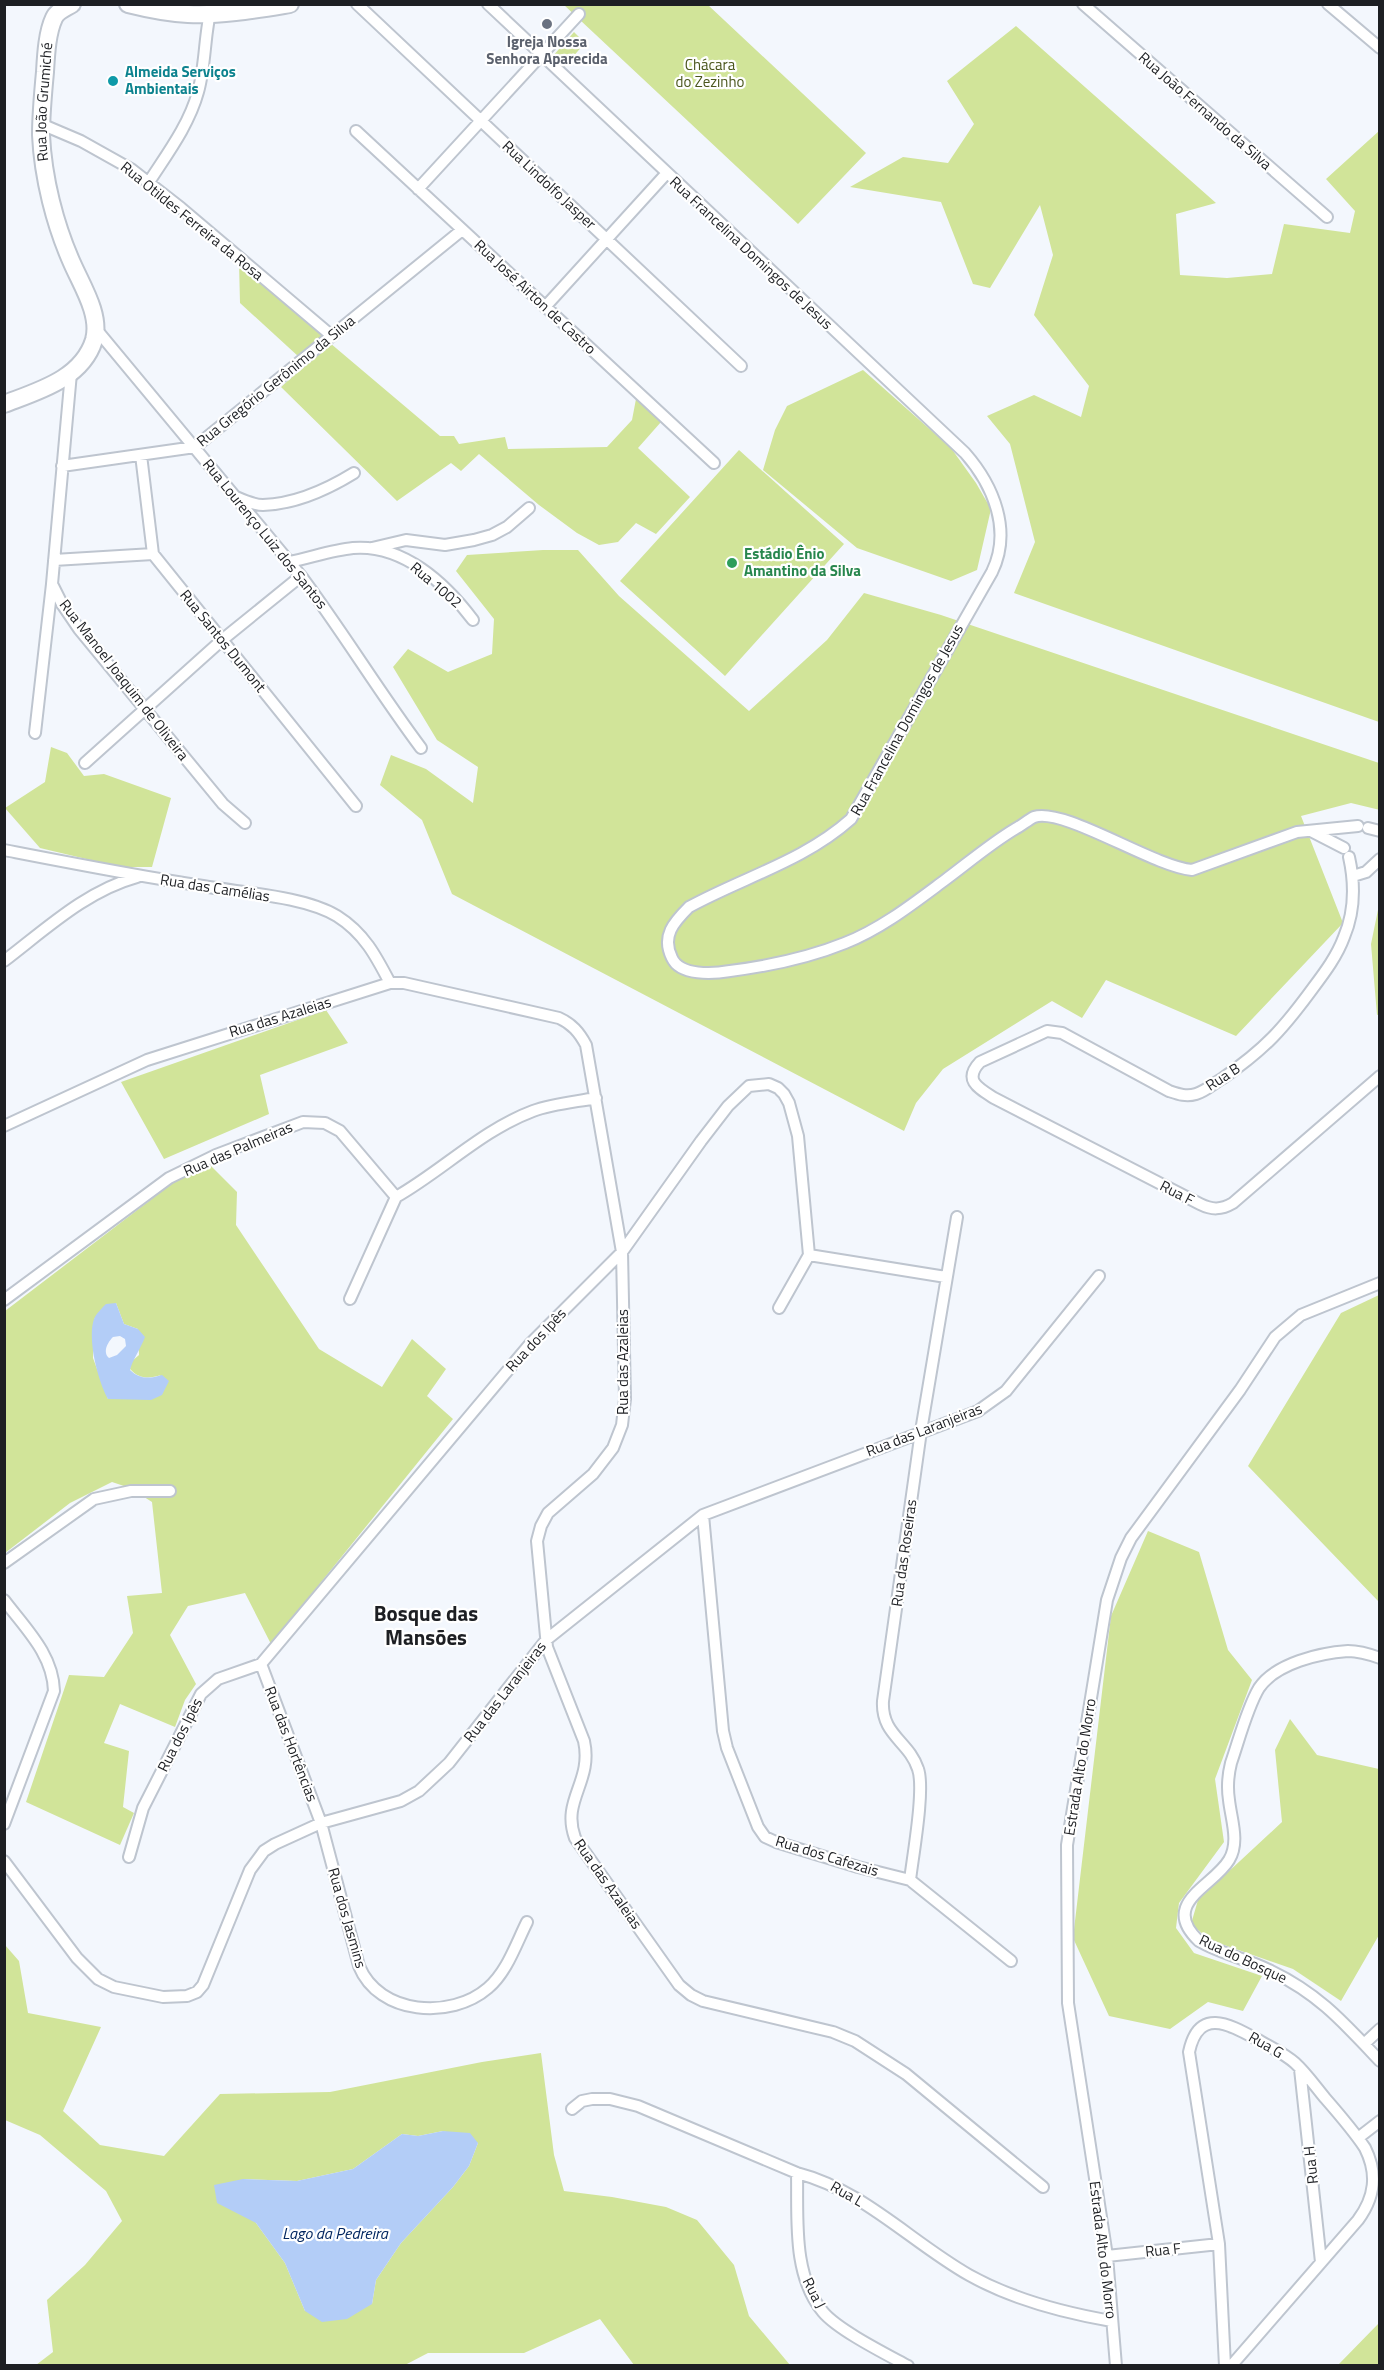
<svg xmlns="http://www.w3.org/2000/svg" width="1384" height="2370" font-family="'Titillium Web',sans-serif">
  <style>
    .green { fill: #d1e499; fill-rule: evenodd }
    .water { fill: #b3cdf7; fill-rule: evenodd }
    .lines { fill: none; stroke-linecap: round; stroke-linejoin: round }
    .minor-casing { stroke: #bec5cf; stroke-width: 14 }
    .primary-casing { stroke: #bec5cf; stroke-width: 20 }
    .minor { stroke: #fff; stroke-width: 10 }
    .primary { stroke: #fff; stroke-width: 16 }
    .worship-dot { fill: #6b7280; stroke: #fff; stroke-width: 2 }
    .culture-dot { fill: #0f9aa8; stroke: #fff; stroke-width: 2 }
    .leisure-dot { fill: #2e9e5b; stroke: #fff; stroke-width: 2 }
    .labels { text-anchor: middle; stroke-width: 4.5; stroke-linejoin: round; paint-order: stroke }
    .worship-label { font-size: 15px; font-weight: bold; fill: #5b616d; stroke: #fff }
    .park-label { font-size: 15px; fill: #4a561c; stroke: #fff }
    .culture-label { font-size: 15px; font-weight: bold; fill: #0d838f; stroke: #fff; text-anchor: start }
    .street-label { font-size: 15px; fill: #1d1f23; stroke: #fff }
    .leisure-label { font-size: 15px; font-weight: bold; fill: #27864d; stroke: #fff; text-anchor: start }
    .water-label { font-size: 16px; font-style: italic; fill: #022660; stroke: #fff }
    .district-label { font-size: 21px; font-weight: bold; fill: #1d1f23; stroke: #fff }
  </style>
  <rect width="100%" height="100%" fill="#f3f7fd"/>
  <!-- green -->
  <path class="green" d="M564 5H708L866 153 798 224Z
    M1016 26 1216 203 1176 214 1180 275 1227 278 1272 274 1284 224 1350 233 1355 211 1326 179 1379 131V722L1014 593 1035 542 1010 444 987 416 1034 395 1081 417 1089 386 1034 315 1053 255 1040 205 990 288 973 284 941 202 850 187 903 157 948 163 974 124 947 81Z
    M574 32 585 43 563 68 552 57Z
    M239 262 325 335 299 357 240 303Z
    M330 343 440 436H454L459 444 505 437 508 449 607 447 632 420 636 399 661 422 638 448 690 497 656 534 636 523 618 542 599 545 577 533 539 505 479 454 461 471 451 463 397 501 281 387Z
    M863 370 951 448 976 483 991 509 977 570 951 581 857 548 763 470 775 430 787 406Z
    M739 450 844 544 725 676 620 581Z
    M543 550H578L619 596 749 711 827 640 864 593 941 615 1379 763 1380 810 1351 803 1301 816 1343 923 1236 1036 1106 980 1082 1018 1052 1001 943 1069 916 1103 904 1131 452 894 422 820 380 785 391 755 426 769 473 803 478 767 437 740 393 667 408 649 448 672 492 654 494 619 456 571 467 555Z
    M51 747 67 753 84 776 104 774 171 798 152 867H120L40 848 5 808 45 782Z
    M1379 905 1380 1014 1377 1015 1371 944Z
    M326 1010 348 1043 260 1075 269 1114 164 1159 121 1082Z
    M209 1164 237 1192 236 1225 319 1349 382 1387 412 1339 446 1369 427 1396 453 1419 271 1644 245 1593 188 1606 170 1635 196 1684 185 1700 175 1727 120 1704 104 1743 129 1751 123 1807 134 1813 120 1845 26 1802 69 1675 104 1677 133 1633 127 1596 162 1593 152 1502 130 1488 112 1482 70 1503 5 1553V1311L174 1182ZM116 1303 124 1324 138 1329 139 1355 131 1362 130 1369C139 1379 149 1379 161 1375L121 1399H108L93 1358 94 1319Z
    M1379 1295V1602L1248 1466 1341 1313Z
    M1148 1531 1199 1552 1228 1650 1252 1680 1215 1779 1224 1842 1179 1903 1176 1928 1194 1953 1262 1976 1243 2011 1208 2002 1170 2029 1109 2016 1073 1938 1111 1616Z
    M1290 1719 1317 1755 1379 1769V1935L1341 2001 1293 1969 1210 1940 1191 1924 1198 1900 1282 1822 1275 1750Z
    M5 1945 19 1961 28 2013 101 2027 63 2111 100 2145 164 2156 220 2094 330 2092 482 2062 541 2053 554 2155 564 2191 612 2197 666 2207 697 2220 734 2265 749 2316 790 2365H634L600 2319 524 2353H428L405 2365H36L53 2352 47 2300 85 2265 122 2221 106 2191 40 2135 5 2120ZM443 2131 478 2143 469 2166 453 2187 401 2243 376 2280 372 2304 305 2311 285 2263 256 2223 243 2179 297 2181 353 2169 402 2134 418 2136Z
    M1379 2323V2365H1338Z"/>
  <!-- water -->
  <path class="water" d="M116 1303 124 1324 138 1329 145 1337C141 1348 132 1361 130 1370 139 1379 149 1379 162 1375L169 1381 162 1395 151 1400 108 1399C98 1381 87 1339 94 1319 96 1314 102 1308 106 1304ZM120 1336 125 1339 126 1346 117 1355 109 1358C102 1352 108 1342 113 1337Z
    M443 2131 470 2133 478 2143 469 2166 453 2187 401 2243 376 2280 372 2304 347 2319 322 2322 305 2311 285 2263 256 2223 217 2203 214 2185 243 2179 297 2181 353 2169 402 2134 418 2136Z"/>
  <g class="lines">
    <!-- minor casing -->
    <g class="minor-casing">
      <path id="minor" d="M357 4 741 366
        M488 4 965 453C994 486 1012 531 992 572L851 819C804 861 744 877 689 907 674 922 661 936 672 958 680 976 713 974 730 971 769 966 808 958 845 943 881 929 914 903 945 880 968 863 990 844 1015 829 1021 826 1028 820 1034 817 1064 807 1152 866 1192 870L1297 832 1358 826
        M1083 4 1327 217
        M1328 4 1380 48
        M41 124 81 141 131 169 181 208 332 336
        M356 131 714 463
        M149 182C167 154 189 125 198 92 206 64 204 33 212 4
        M418 189 579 14
        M545 307 666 174
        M96 329 301 576C343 632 379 692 421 748
        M71 373 52 584 62 604 79 629 223 804 245 823
        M141 455 153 554 356 806
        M62 466 195 447 462 230
        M236 497C245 501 254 505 263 505 295 504 328 489 354 473
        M372 548 406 540 445 545 474 540 492 535 507 527 529 508
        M54 560 153 554
        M289 562C310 558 332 550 353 548 403 544 445 583 473 620
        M35 733 52 584
        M85 763 222 640 301 576
        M1368 828 1380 831
        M1311 831 1344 848
        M4 850C71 863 137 876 203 886 242 893 304 896 337 916 364 933 376 956 390 983
        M1349 857C1355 884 1355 911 1344 937 1337 956 1325 972 1313 988 1283 1029 1265 1049 1223 1078 1214 1083 1206 1091 1196 1094 1186 1097 1178 1094 1169 1091L1062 1033 1047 1031 980 1062C963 1080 978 1088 994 1098L1200 1204C1212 1210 1221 1210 1233 1203L1380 1076
        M1353 876 1366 872 1380 859
        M4 961C46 929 86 891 137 877
        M4 1126 147 1060 390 983H404L559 1018C572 1024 579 1032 586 1045L622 1252 625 1399 622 1425 613 1448 593 1474 548 1513 541 1526 537 1541 547 1647 584 1741C593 1782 561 1800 575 1838L679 1985 691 1995 703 2001 833 2032 855 2041 906 2074 1043 2187
        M350 1299 396 1197
        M4 1300 169 1178 216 1155 303 1122 325 1123 340 1131 396 1197C442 1171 482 1130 533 1111 552 1104 575 1102 596 1098
        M779 1308 809 1255
        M703 1515 723 1731 727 1748 758 1827 765 1837 776 1842 858 1867 910 1880 1011 1961
        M4 1563 94 1499 131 1491H170
        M4 1600C25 1628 53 1654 54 1691L4 1824
        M1380 1658C1369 1654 1359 1651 1348 1651 1320 1653 1276 1663 1259 1688 1247 1708 1239 1740 1231 1763 1228 1775 1227 1787 1229 1800 1231 1819 1240 1842 1229 1860 1213 1887 1159 1903 1199 1941 1221 1954 1248 1959 1271 1971 1319 1994 1344 2023 1380 2061
        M261 1664 321 1823 359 1966C379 2015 451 2020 488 1988 507 1972 516 1944 527 1922
        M129 1857 143 1808 201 1694 218 1679 261 1664 530 1344 622 1252 701 1141 728 1106 749 1086 769 1084 778 1088 784 1094 789 1103 798 1136 809 1255 946 1277
        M4 1861 77 1958 98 1979 114 1987 163 1997 187 1996 197 1992 203 1985 250 1870 264 1851 275 1844 321 1823 401 1801 419 1791 449 1763 546 1640 703 1515 978 1411 1006 1391 1099 1276
        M910 1880C913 1855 925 1789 918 1769 909 1741 881 1735 883 1701L921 1431 957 1217
        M1364 2044 1380 2029
        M1300 2069 1321 2262
        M572 2109 582 2101 592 2099H610L638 2106 797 2173C863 2190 911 2242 969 2275 1012 2299 1065 2313 1112 2321
        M1358 2138 1380 2121
        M797 2173C798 2218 792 2275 823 2312 838 2330 886 2354 908 2366
        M1107 2256 1219 2244
        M1116 2366 1107 2256 1068 2003 1067 1845 1107 1600 1121 1558 1131 1538 1240 1390 1275 1337 1301 1315 1380 1283
        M1225 2366 1219 2244 1189 2052C1199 2005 1232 2026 1260 2041 1272 2048 1285 2054 1295 2063 1306 2073 1315 2086 1325 2098 1339 2114 1353 2130 1365 2148 1378 2174 1375 2197 1358 2220L1231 2366"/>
    </g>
    <!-- primary casing -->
    <g class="primary-casing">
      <g id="primary">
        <path d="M128 4C148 9 168 13 188 14 219 16 259 9 290 4"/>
        <path id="s1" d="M4 404C38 391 82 379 94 340 101 315 82 286 72 263 55 225 43 178 41 135 41 114 43 93 45 72 46 55 47 33 54 18 57 11 66 8 72 4"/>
      </g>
    </g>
    <!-- minor -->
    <use href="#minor" class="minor"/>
    <!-- primary -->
    <use href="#primary" class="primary"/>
  </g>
  <!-- markers -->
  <circle class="worship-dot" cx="547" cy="24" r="6"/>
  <circle class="culture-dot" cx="113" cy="81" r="6"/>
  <circle class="leisure-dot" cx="732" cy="563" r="6"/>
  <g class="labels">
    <!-- worship labels -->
    <g class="worship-label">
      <text x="547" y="47">Igreja Nossa<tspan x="547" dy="17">Senhora Aparecida</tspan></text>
    </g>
    <!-- park labels -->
    <g class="park-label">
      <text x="710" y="70">Chácara<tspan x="710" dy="17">do Zezinho</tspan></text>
    </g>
    <!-- culture labels -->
    <g class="culture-label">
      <text x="125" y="77">Almeida Serviços<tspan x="125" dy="17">Ambientais</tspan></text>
    </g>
    <!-- street labels -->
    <g class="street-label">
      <text dy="5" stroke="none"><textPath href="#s1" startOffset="362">Rua João Grumiché</textPath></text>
      <text transform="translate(1205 111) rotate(41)" y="5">Rua João Fernando da Silva</text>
      <text transform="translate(549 185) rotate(43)" y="5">Rua Lindolfo Jasper</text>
      <text transform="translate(192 221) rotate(39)" y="5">Rua Otildes Ferreira da Rosa</text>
      <text transform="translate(751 253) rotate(43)" y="5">Rua Francelina Domingos de Jesus</text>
      <text transform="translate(535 297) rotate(43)" y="5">Rua José Airton de Castro</text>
      <text transform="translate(276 381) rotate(-39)" y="5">Rua Gregório Gerônimo da Silva</text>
      <text transform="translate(265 534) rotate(51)" y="5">Rua Lourenço Luiz dos Santos</text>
      <text transform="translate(436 585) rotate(40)" y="5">Rua 1002</text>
      <text transform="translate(223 641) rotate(51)" y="5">Rua Santos Dumont</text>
      <text transform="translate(124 680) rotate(52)" y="5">Rua Manoel Joaquim de Oliveira</text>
      <text transform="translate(907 720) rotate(-61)" y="5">Rua Francelina Domingos de Jesus</text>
      <text transform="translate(215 888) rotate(9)" y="5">Rua das Camélias</text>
      <text transform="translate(280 1017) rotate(-17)" y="5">Rua das Azaleias</text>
      <text transform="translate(1223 1077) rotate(-33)" y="5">Rua B</text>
      <text transform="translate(238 1149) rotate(-23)" y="5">Rua das Palmeiras</text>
      <text transform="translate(1177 1193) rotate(27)" y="5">Rua F</text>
      <text transform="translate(536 1340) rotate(-47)" y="5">Rua dos Ipês</text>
      <text transform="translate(623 1362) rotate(-90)" y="5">Rua das Azaleias</text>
      <text transform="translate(924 1430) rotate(-21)" y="5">Rua das Laranjeiras</text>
      <text transform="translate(904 1553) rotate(-82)" y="5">Rua das Roseiras</text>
      <text transform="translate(505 1692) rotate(-52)" y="5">Rua das Laranjeiras</text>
      <text transform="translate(180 1735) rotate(-63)" y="5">Rua dos Ipês</text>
      <text transform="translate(291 1744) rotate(69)" y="5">Rua das Hortências</text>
      <text transform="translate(1080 1767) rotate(-81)" y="5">Estrada Alto do Morro</text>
      <text transform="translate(827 1856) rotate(17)" y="5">Rua dos Cafezais</text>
      <text transform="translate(608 1884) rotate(55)" y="5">Rua das Azaleias</text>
      <text transform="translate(347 1918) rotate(74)" y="5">Rua dos Jasmins</text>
      <text transform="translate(1243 1959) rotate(25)" y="5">Rua do Bosque</text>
      <text transform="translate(1266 2045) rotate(30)" y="5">Rua G</text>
      <text transform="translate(1311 2165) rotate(-96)" y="5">Rua H</text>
      <text transform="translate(847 2194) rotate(30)" y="5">Rua L</text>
      <text transform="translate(1103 2250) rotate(83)" y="5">Estrada Alto do Morro</text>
      <text transform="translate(1163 2250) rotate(-6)" y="5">Rua F</text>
      <text transform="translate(814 2293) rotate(63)" y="5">Rua J</text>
    </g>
    <!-- leisure labels -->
    <g class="leisure-label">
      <text x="744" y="559">Estádio Ênio<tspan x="744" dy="17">Amantino da Silva</tspan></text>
    </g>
    <!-- water labels -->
    <g class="water-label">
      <text x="335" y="2239">Lago da Pedreira</text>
    </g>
    <!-- district labels -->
    <g class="district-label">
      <text x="426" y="1621">Bosque das<tspan x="426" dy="24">Mansões</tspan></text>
    </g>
  </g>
  <!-- border -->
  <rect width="1384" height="2370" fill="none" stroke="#1d1f23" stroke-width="12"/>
</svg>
